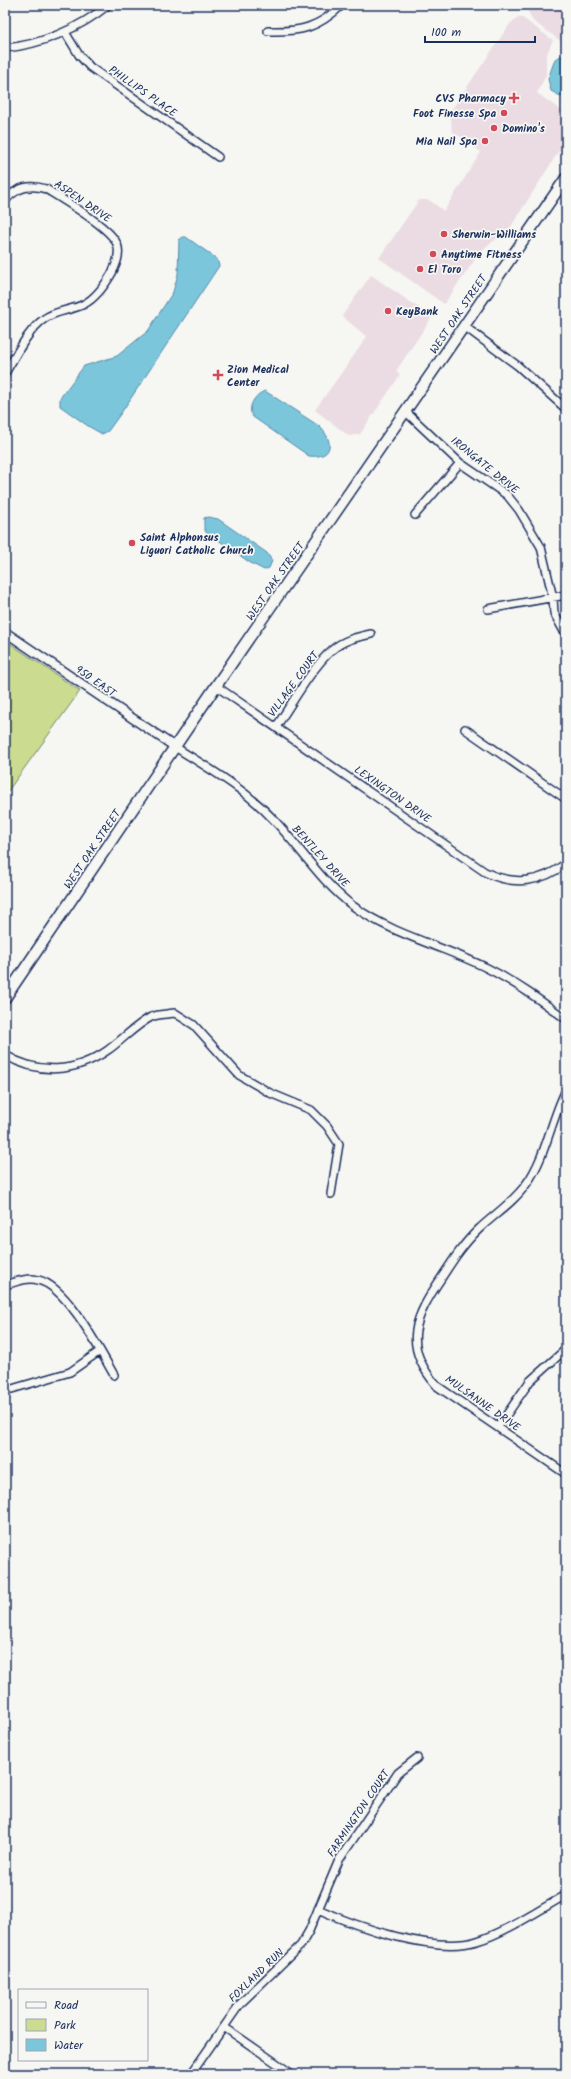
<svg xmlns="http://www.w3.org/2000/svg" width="571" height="2079" font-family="Kalam,sans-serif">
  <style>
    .built { fill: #ebdce3 }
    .green { fill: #cbdb8f; stroke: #738576 }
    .water { fill: #7cc6dc; stroke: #558aaa }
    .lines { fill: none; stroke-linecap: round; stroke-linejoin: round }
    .minor-casing { stroke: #1b2f5e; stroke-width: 10 }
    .tertiary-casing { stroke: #1b2f5e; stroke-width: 11 }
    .secondary-casing { stroke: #1b2f5e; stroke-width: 13 }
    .minor { stroke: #f6f6f2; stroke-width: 7 }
    .tertiary { stroke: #f6f6f2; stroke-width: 8 }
    .secondary { stroke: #f6f6f2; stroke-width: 10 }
    .poi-dot { fill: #d1495b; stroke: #f6f6f2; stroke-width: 1.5 }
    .labels { text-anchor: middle; stroke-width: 3.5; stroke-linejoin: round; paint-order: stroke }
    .street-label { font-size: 11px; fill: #1b2f5e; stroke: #f6f6f2 }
    .poi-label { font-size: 11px; font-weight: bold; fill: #1b2f5e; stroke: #f6f6f2; text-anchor: start }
  </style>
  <rect width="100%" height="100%" fill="#f6f6f2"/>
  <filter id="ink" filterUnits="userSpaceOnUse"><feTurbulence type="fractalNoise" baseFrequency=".025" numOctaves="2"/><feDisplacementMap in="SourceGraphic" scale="8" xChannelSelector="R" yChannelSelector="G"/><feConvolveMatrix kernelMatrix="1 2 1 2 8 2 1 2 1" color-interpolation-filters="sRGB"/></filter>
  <g filter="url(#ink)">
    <!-- built -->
    <path class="built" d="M525 5H566V45L533 21Z
      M518 17H521L553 40 546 56V75L537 93 566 114V140L510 228 481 251 444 304 379 258 419 200H429L444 211 481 152 452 131 450 112 510 24Z
      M371 275 432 317 396 371 400 375 360 434 349 436 315 410 367 337 342 316Z"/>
    <!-- green -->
    <path class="green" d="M5 640 80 691 5 795Z"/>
    <!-- water -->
    <path class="water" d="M561 56 566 58V99L551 91 548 79 555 59Z
      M183 237H186L217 259 219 266 121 413 108 431 102 434 88 426 60 406V398L84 366 117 356 148 331 173 292 178 274 179 240Z
      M265 391 319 426C334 440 334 459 309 456L253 417C246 408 255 394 265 391Z
      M208 517 218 519 267 553 272 561 269 568 264 570 249 562 210 534H207L204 528V518Z"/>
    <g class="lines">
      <!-- minor casing -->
      <g class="minor-casing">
        <path id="minor" d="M268 31C301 32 318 28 342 5
          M65 32 79 55 90 67 218 157
          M5 48C41 45 80 28 108 5
          M5 201C16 187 30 184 46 189 63 200 110 227 117 244 121 254 116 265 112 273 105 285 96 298 84 304 71 311 56 310 44 319 27 331 16 356 5 373
          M464 326 518 366 566 409
          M406 412 460 463 507 495 519 510 541 547 553 598 554 613 566 635
          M415 515 460 463
          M488 609 566 595
          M216 686 485 872C513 886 542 883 566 863
          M276 727C291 705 313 666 332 650 343 640 357 637 371 634
          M465 729 566 799
          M175 747C210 769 245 789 273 819 300 847 321 882 353 906 393 935 443 946 487 968 515 982 541 1001 566 1019
          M5 1055C39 1075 75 1073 108 1050 122 1040 136 1025 151 1017 158 1014 168 1014 175 1013L194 1025 239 1075 270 1093 311 1110 327 1126 339 1144 331 1194
          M566 1090C551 1120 546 1156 527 1183 515 1201 495 1214 479 1229 464 1243 453 1260 442 1277 415 1317 401 1345 437 1386L566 1474
          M5 1285C16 1282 27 1277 38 1280 67 1286 100 1351 114 1375
          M5 1391 70 1372 100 1351
          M498 1427 530 1381 566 1349
          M318 1909C357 1927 435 1954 477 1941 505 1933 539 1910 566 1895
          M224 2027 292 2074
          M191 2074 240 2004 301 1945 309 1931 339 1860 398 1773 417 1758"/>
      </g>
      <!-- tertiary casing -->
      <g class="tertiary-casing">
        <path id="tertiary" d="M5 632 175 747"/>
      </g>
      <!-- secondary casing -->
      <g class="secondary-casing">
        <path id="secondary" d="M5 998 216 686 566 178"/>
      </g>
      <!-- minor -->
      <use href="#minor" class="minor"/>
      <!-- tertiary -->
      <use href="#tertiary" class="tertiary"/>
      <!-- secondary -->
      <use href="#secondary" class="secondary"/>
    </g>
  </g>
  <!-- markers -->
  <g class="poi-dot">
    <path d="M512 92h4v4h4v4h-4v4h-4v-4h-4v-4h4z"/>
    <circle cx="504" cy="113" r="4"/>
    <circle cx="494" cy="128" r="4"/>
    <circle cx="485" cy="141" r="4"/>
    <circle cx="444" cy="234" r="4"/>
    <circle cx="433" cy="254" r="4"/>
    <circle cx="420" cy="269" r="4"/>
    <circle cx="388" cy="311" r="4"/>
    <path d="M216 369h4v4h4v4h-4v4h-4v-4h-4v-4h4z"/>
    <circle cx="132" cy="543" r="4"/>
  </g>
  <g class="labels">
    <!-- street labels -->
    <g class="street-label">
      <text transform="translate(143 91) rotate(35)" y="4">PHILLIPS PLACE</text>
      <text transform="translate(83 201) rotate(34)" y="4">ASPEN DRIVE</text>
      <text transform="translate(458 314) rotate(-56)" y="4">WEST OAK STREET</text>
      <text transform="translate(485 465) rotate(39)" y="4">IRONGATE DRIVE</text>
      <text transform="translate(275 581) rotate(-55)" y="4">WEST OAK STREET</text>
      <text transform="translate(96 681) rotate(35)" y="4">950 EAST</text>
      <text transform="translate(293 684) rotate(-54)" y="4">VILLAGE COURT</text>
      <text transform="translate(393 794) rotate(35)" y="4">LEXINGTON DRIVE</text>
      <text transform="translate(92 849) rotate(-56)" y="4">WEST OAK STREET</text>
      <text transform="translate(321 856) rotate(48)" y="4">BENTLEY DRIVE</text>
      <text transform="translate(483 1403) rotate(35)" y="4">MULSANNE DRIVE</text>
      <text transform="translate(358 1813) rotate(-56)" y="4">FARMINGTON COURT</text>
      <text transform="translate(256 1975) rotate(-44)" y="4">FOXLAND RUN</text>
    </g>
    <!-- poi labels -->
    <g class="poi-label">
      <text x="506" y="102" text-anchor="end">CVS Pharmacy</text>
      <text x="496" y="117" text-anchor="end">Foot Finesse Spa</text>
      <text x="502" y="132">Domino's</text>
      <text x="477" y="145" text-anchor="end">Mia Nail Spa</text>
      <text x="452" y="238">Sherwin-Williams</text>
      <text x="441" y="258">Anytime Fitness</text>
      <text x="428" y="273">El Toro</text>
      <text x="396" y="315">KeyBank</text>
      <text x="227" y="373">Zion Medical<tspan x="227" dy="13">Center</tspan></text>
      <text x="140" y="541">Saint Alphonsus<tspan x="140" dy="13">Liguori Catholic Church</tspan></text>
    </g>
  </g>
  <!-- margin -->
  <rect width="571" height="2079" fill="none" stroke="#f6f6f2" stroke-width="20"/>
  <rect x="10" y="10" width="551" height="2059" fill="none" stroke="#1b2f5e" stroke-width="1.5" filter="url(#ink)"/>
  <!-- legend -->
  <rect x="18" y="1989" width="130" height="72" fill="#f6f6f2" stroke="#9ea6b7"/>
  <rect x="26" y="2002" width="20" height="6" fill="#f6f6f2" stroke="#9ea6b7"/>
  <text x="54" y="2009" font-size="12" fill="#1b2f5e">Road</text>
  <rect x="26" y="2019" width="20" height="12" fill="#cbdb8f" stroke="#9ea6b7"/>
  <text x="54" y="2029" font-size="12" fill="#1b2f5e">Park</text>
  <rect x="26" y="2039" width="20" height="12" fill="#7cc6dc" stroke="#9ea6b7"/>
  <text x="54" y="2049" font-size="12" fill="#1b2f5e">Water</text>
  <!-- scale -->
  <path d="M425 36v6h110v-6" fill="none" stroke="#1b2f5e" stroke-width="2"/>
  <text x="431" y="36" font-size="12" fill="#1b2f5e" stroke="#f6f6f2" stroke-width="3" paint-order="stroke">100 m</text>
</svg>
